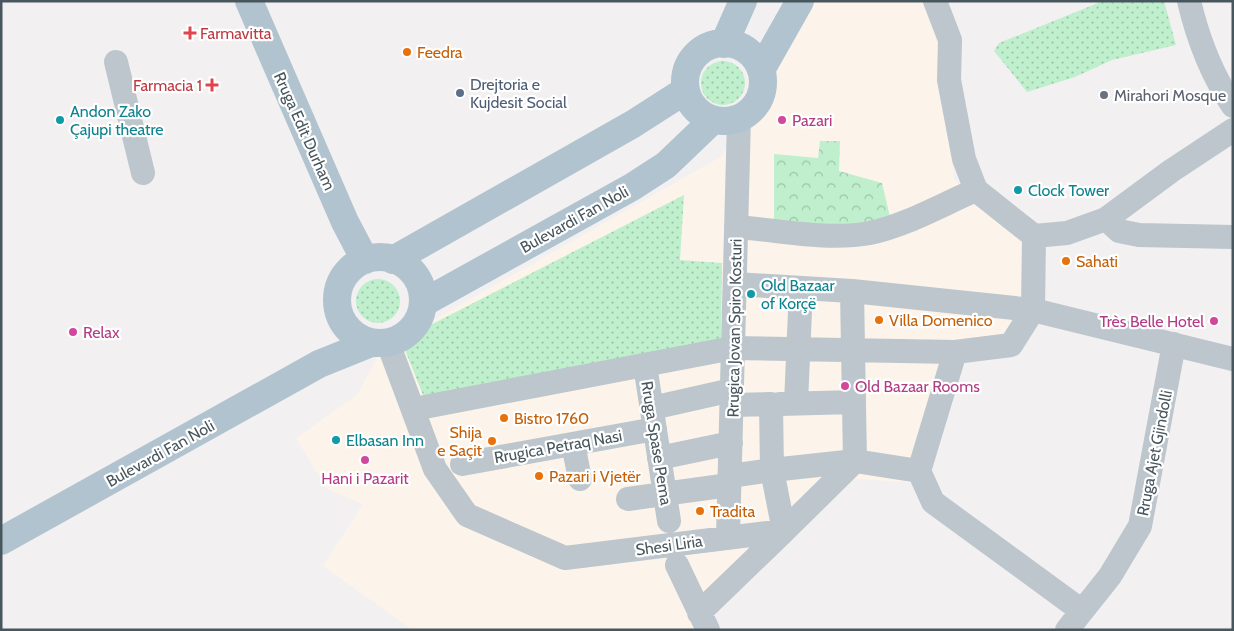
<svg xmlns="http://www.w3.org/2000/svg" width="1234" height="631" font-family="Cabin,sans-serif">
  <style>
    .commercial { fill: #fcf4ea }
    .grass { fill: url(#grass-dots) }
    .forest { fill: url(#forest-crowns) }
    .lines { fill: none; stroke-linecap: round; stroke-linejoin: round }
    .minor { stroke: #bcc6cc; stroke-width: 24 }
    .major { stroke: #b0c3ce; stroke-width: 28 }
    .health-dot { fill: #e0444e; stroke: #fff; stroke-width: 2 }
    .food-dot { fill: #e8710a; stroke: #fff; stroke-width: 2 }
    .service-dot { fill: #5c6f8a; stroke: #fff; stroke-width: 2 }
    .worship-dot { fill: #6b7280; stroke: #fff; stroke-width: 2 }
    .culture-dot { fill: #0f9aa8; stroke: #fff; stroke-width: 2 }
    .hotel-dot { fill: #d1479c; stroke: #fff; stroke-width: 2 }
    .labels { text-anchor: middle; stroke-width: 4.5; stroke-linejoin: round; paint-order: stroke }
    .health-label { font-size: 16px; fill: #be3a42; stroke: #fff; text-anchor: start }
    .food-label { font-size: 16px; fill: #c56008; stroke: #fff; text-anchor: start }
    .service-label { font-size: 16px; fill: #4e5e75; stroke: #fff; text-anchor: start }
    .worship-label { font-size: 16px; fill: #5b616d; stroke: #fff; text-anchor: start }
    .culture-label { font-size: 16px; fill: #0d838f; stroke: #fff; text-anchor: start }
    .hotel-label { font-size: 16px; fill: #b23c85; stroke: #fff; text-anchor: start }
    .street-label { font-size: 16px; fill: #48565d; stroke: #fff }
  </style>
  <defs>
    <pattern id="grass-dots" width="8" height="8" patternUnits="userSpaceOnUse" patternTransform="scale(1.25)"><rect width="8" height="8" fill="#bfefcc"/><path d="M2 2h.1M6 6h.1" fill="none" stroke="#9dc4a9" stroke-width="1.8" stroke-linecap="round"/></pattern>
    <pattern id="forest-crowns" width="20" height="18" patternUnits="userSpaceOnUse" patternTransform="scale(1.25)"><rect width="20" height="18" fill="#bfefcc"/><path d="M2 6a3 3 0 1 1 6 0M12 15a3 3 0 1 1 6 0" fill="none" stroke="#9dc4a9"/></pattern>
  </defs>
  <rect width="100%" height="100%" fill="#f2f0f0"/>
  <!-- commercial -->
  <path class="commercial" d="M805 1H929L944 42 954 180 1028 240 1016 347 957 354 919 483 843 478 703 614 711 630H413L323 566 363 504 327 489 296 438 357 395 381 350 722 156Z"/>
  <!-- grass -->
  <path class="grass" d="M1103 1H1164L1176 45 1112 60 1075 77 1027 92 994 51 999 43Z
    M701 83a22 22 0 1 1 44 0a22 22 0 1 1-44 0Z
    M684 195 680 260 722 263 721 340 425 400 401 340Z
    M356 301a22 22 0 1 1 44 0a22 22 0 1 1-44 0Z"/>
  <!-- forest -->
  <path class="forest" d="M820 141H840L839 171 882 183 890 217 865 228 774 221V154L818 158Z"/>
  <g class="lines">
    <!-- minor -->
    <path class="minor" d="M1189 1C1198 39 1211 74 1233 106
      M116 62 143 173
      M1106 219 1119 231 1139 235 1233 237
      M736 227C779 230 827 241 870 233 905 226 943 204 976 190
      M1034 236 1067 233 1106 219 1171 171 1233 130
      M735 284 852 291
      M388 343 435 469 467 515 565 558 784 531 855 461 919 471 955 352
      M645 365 669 521
      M796 403 801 288
      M780 404 854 402
      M652 408 732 390
      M414 409 733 348 955 352 1011 345 1033 310 1034 236 976 190 964 159 949 80 950 40 935 1
      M573 444 580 479
      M659 458 731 443
      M462 464 655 429
      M919 471 933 502 1082 611
      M730 476 772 470 771 404 732 405
      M628 499 729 485
      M728 537 739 118
      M677 565 708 630
      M699 613 784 531 772 470 855 461 852 291 1033 310 1233 359
      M1067 630 1110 576 1140 526 1174 344"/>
    <!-- major -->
    <path class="major" d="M249 1 345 222 365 260
      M685 82a39 39 0 1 1 78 0a39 39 0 1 1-78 0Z
      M724 44 743 1
      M761 70 800 1
      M337 300a43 43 0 1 1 86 0a43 43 0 1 1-86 0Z
      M393 260 633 124 686 90
      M423 303 632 187 666 165 713 120
      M1 541 319 364 371 343"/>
  </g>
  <!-- markers -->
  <g class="health-dot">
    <path d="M187.5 25.5h5v5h5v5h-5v5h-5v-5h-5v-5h5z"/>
    <path d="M209.5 77.5h5v5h5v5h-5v5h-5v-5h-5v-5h5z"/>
  </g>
  <g class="food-dot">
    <circle cx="407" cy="52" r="5"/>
    <circle cx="1066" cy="261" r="5"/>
    <circle cx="879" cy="320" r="5"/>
    <circle cx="504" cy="418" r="5"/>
    <circle cx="492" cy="441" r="5"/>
    <circle cx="539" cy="476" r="5"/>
    <circle cx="700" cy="511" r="5"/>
  </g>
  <circle class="service-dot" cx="460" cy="93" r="5"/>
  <circle class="worship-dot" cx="1104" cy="95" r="5"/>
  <g class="culture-dot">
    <circle cx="60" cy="120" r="5"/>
    <circle cx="1018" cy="190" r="5"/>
    <circle cx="751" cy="294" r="5"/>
    <circle cx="336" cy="440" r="5"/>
  </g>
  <g class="hotel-dot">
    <circle cx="782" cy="120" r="5"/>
    <circle cx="1214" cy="321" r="5"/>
    <circle cx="73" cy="332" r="5"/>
    <circle cx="845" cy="386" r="5"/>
    <circle cx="365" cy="460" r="5"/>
  </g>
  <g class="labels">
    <!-- health labels -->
    <g class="health-label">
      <text x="200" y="39">Farmavitta</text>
      <text x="202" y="91" text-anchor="end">Farmacia 1</text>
    </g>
    <!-- food labels -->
    <g class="food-label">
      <text x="417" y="58">Feedra</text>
      <text x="1076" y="267">Sahati</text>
      <text x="889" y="326">Villa Domenico</text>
      <text x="514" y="424">Bistro 1760</text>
      <text x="482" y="438" text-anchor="end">Shija<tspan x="482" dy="18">e Saçit</tspan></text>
      <text x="549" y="482">Pazari i Vjetër</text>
      <text x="710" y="517">Tradita</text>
    </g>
    <!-- service labels -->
    <g class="service-label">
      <text x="470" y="90">Drejtoria e<tspan x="470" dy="18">Kujdesit Social</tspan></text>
    </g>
    <!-- worship labels -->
    <g class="worship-label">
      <text x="1114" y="101">Mirahori Mosque</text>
    </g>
    <!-- culture labels -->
    <g class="culture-label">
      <text x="70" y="117">Andon Zako<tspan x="70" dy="18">Çajupi theatre</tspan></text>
      <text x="1028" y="196">Clock Tower</text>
      <text x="761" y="291">Old Bazaar<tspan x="761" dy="18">of Korçë</tspan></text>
      <text x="346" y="446">Elbasan Inn</text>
    </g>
    <!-- hotel labels -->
    <g class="hotel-label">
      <text x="792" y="126">Pazari</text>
      <text x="1204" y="327" text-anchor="end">Très Belle Hotel</text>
      <text x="83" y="338">Relax</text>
      <text x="855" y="392">Old Bazaar Rooms</text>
      <text x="365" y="484" text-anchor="middle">Hani i Pazarit</text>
    </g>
    <!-- street labels -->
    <g class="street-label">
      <text transform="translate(305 131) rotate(66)" y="6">Rruga Edit Durham</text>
      <text transform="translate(574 219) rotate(-29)" y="6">Bulevardi Fan Noli</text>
      <text transform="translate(734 328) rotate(-89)" y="6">Rrugica Jovan Spiro Kosturi</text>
      <text transform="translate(657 443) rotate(81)" y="6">Rruga Spase Pema</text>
      <text transform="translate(558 446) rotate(-10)" y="6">Rrugica Petraq Nasi</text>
      <text transform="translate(160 453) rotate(-29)" y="6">Bulevardi Fan Noli</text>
      <text transform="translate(1154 453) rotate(-79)" y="6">Rruga Ajet Gjindolli</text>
      <text transform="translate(669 545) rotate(-8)" y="6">Shesi Liria</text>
    </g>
  </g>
  <!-- border -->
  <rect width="1234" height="631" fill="none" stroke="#48565d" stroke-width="5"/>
</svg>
